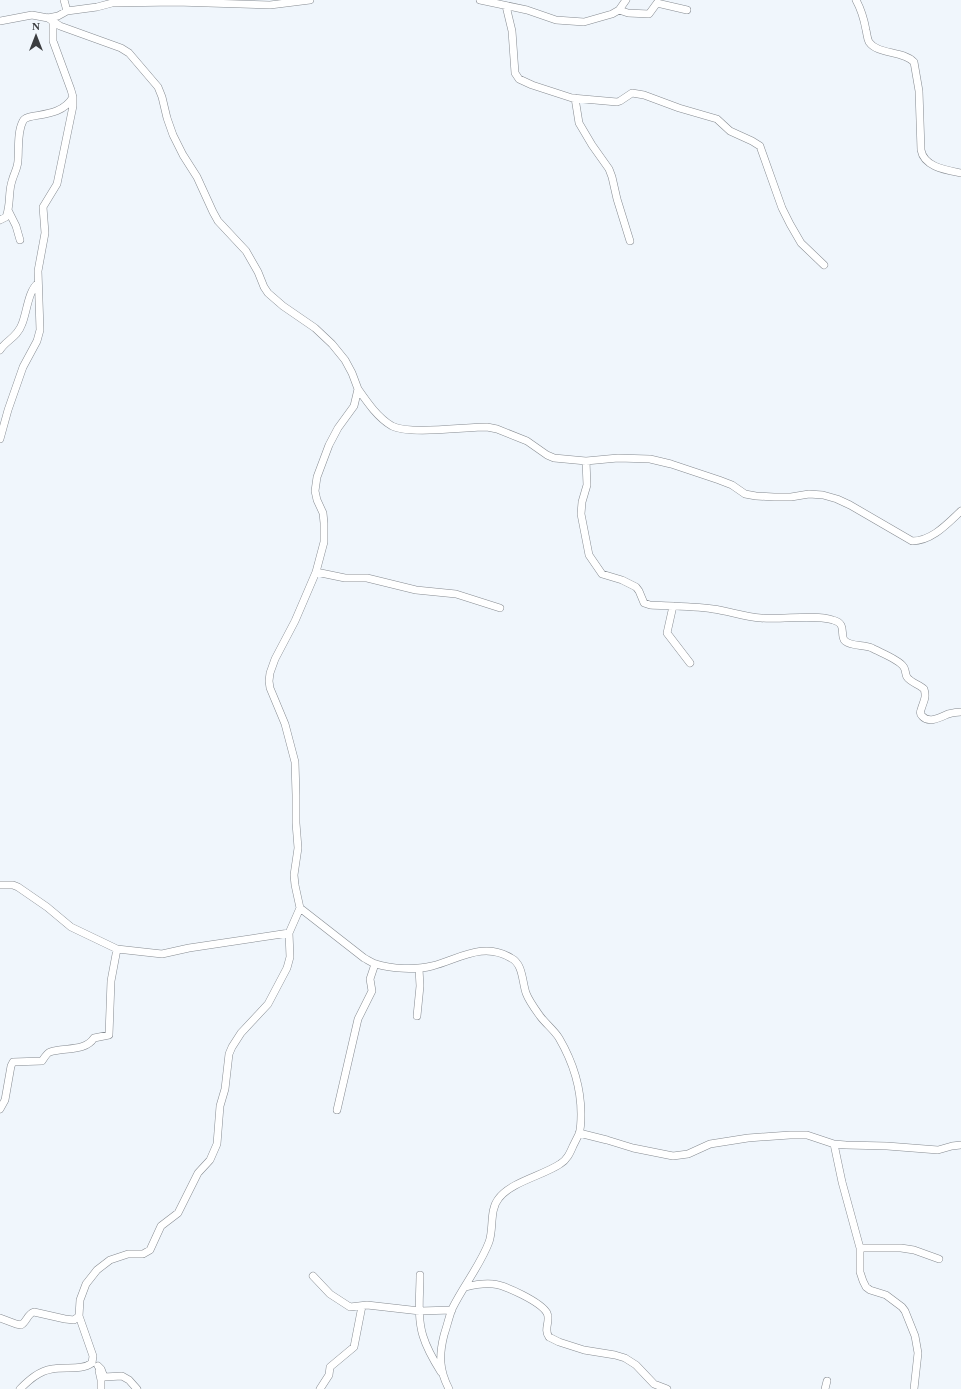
<svg xmlns="http://www.w3.org/2000/svg" width="961" height="1389" font-family="Georgia,serif">
  <style>
    .lines { fill: none; stroke-linecap: round; stroke-linejoin: round }
    .minor-casing { stroke: #868b91; stroke-width: 8 }
    .minor { stroke: #fff; stroke-width: 7 }
  </style>
  <rect width="100%" height="100%" fill="#f0f6fc"/>
  <g class="lines">
    <!-- minor casing -->
    <g class="minor-casing">
      <path id="minor" d="M64 0 67 11
        M480 0 527 10 556 20 584 22 612 14 619 10 626 0
        M856 0C861 9 864 19 866 30 867 34 867 38 869 42 878 55 902 50 914 62L919 91 921 150C924 167 946 170 961 173
        M506 6 512 31 515 73 519 79 532 85 572 98 617 102 620 101 632 93 644 95 679 108 717 119 730 131 752 141 760 146 761 149 782 208 790 224 801 243 824 265
        M619 10 628 13 649 14 657 3 687 10
        M48 18 60 26 121 48 129 53 158 87 162 97 167 118 173 135 183 155 197 177 213 212 218 221 246 251 258 272 264 287 268 293 283 306 315 328 332 344 345 360 352 373 358 389 354 406 338 428 329 445 317 477 315 491 317 500 323 513 324 523V542L316 572 295 621 275 659 270 673 269 681 270 688 285 724 295 762 296 795V823L298 848 294 875 295 885 300 908 364 958C368 960 372 963 376 964 391 969 416 970 432 966 459 959 483 941 511 958 523 964 522 981 526 993 529 1001 535 1009 540 1016 546 1024 554 1030 559 1038 573 1062 581 1087 581 1114 581 1120 581 1128 579 1134 577 1138 575 1142 573 1146 570 1153 567 1160 560 1164 544 1175 511 1182 499 1198 489 1210 494 1228 489 1242 480 1266 463 1286 452 1309 449 1317 447 1326 444 1335 439 1355 439 1370 449 1389
        M0 21 32 15 48 18 58 16 67 11 97 7 112 3 176 2 270 5 310 0
        M575 98 579 123 592 145 609 169 612 177 617 199 630 241
        M8 210 16 226 20 240
        M0 220 6 217C11 205 8 192 12 181 14 173 18 168 18 160 19 149 17 132 23 121 27 112 60 120 73 97L71 90 53 41V22
        M0 350C6 340 17 338 22 324 27 312 28 291 38 283
        M358 389C367 402 378 418 392 426 410 435 465 427 487 427L497 429 527 441 547 455 554 458 586 461 618 458 650 459 671 464 719 480 732 485 745 494 756 496 774 497H791L809 494 823 495 837 499 850 505 912 541C932 541 947 524 961 511
        M0 439 8 410 23 367 37 341 40 330 38 271 45 233 43 207 57 184 73 106V97
        M586 461 587 485 582 502 581 514 589 555 602 574 622 580 636 587 639 591 644 603 650 605C671 606 692 606 713 609 729 611 744 617 761 618 783 620 813 614 833 620 848 624 839 635 845 641 852 647 864 644 872 648 879 652 898 659 903 666 906 669 905 674 907 677 910 682 920 685 924 689 927 698 923 702 921 710 920 712 920 714 922 716 929 724 941 717 948 714 952 713 957 712 961 712
        M316 572 345 578H367L416 590 456 594 500 608
        M673 606 667 633 690 663
        M0 885H13L18 887 47 907 71 927 117 949 162 954 189 948 289 933
        M417 1016 420 986 419 969
        M0 1109 5 1100 11 1066 13 1062 42 1061C44 1058 47 1053 50 1052 64 1047 85 1052 94 1038L109 1035 111 981 117 949
        M337 1110 358 1019 372 991 370 979 375 964
        M579 1133 607 1140 633 1148 673 1156 688 1154 710 1144 748 1138 790 1135H807L834 1144 846 1145 887 1146 938 1150 952 1146 961 1145
        M834 1144 842 1182 860 1248V1272L863 1281 866 1287 870 1290 886 1295 902 1307 905 1311 915 1336 918 1353 914 1389
        M860 1248H901L914 1250 939 1259
        M420 1275C420 1294 417 1317 423 1336 427 1349 434 1361 441 1372
        M313 1276 330 1294 350 1307 367 1305 420 1311 452 1310
        M465 1287C473 1285 484 1283 493 1284 505 1285 541 1302 547 1313 551 1321 543 1329 549 1337L559 1342 584 1350 615 1355 625 1358 636 1365 654 1384 667 1389
        M0 1318 16 1324 21 1325C27 1322 27 1314 34 1312L65 1319 74 1320 79 1316
        M98 1366 101 1369 104 1377 122 1376 129 1380 137 1389
        M99 1371 101 1380V1389
        M20 1389C29 1380 39 1371 52 1369 65 1366 81 1371 92 1363L93 1356 79 1316 80 1300 86 1284 97 1270 110 1260 128 1254H143L150 1250 161 1226 178 1213 198 1173 210 1160 217 1144 220 1106 225 1089 229 1054 232 1047 241 1033 268 1004 287 968 290 957 289 933 300 908
        M320 1389 329 1375 330 1367 354 1347 362 1306
        M825 1389 827 1381"/>
    </g>
    <!-- minor -->
    <use href="#minor" class="minor"/>
  </g>
  <!-- north arrow -->
  <g transform="translate(36 36)" stroke="#f0f6fc" stroke-width="3" paint-order="stroke">
  <path d="M0-3L7 15L0 10L-7 15Z" fill="#3b3d40"/>
  <text y="-6" font-size="11" font-weight="bold" text-anchor="middle" fill="#3b3d40">N</text>
  </g>
</svg>
